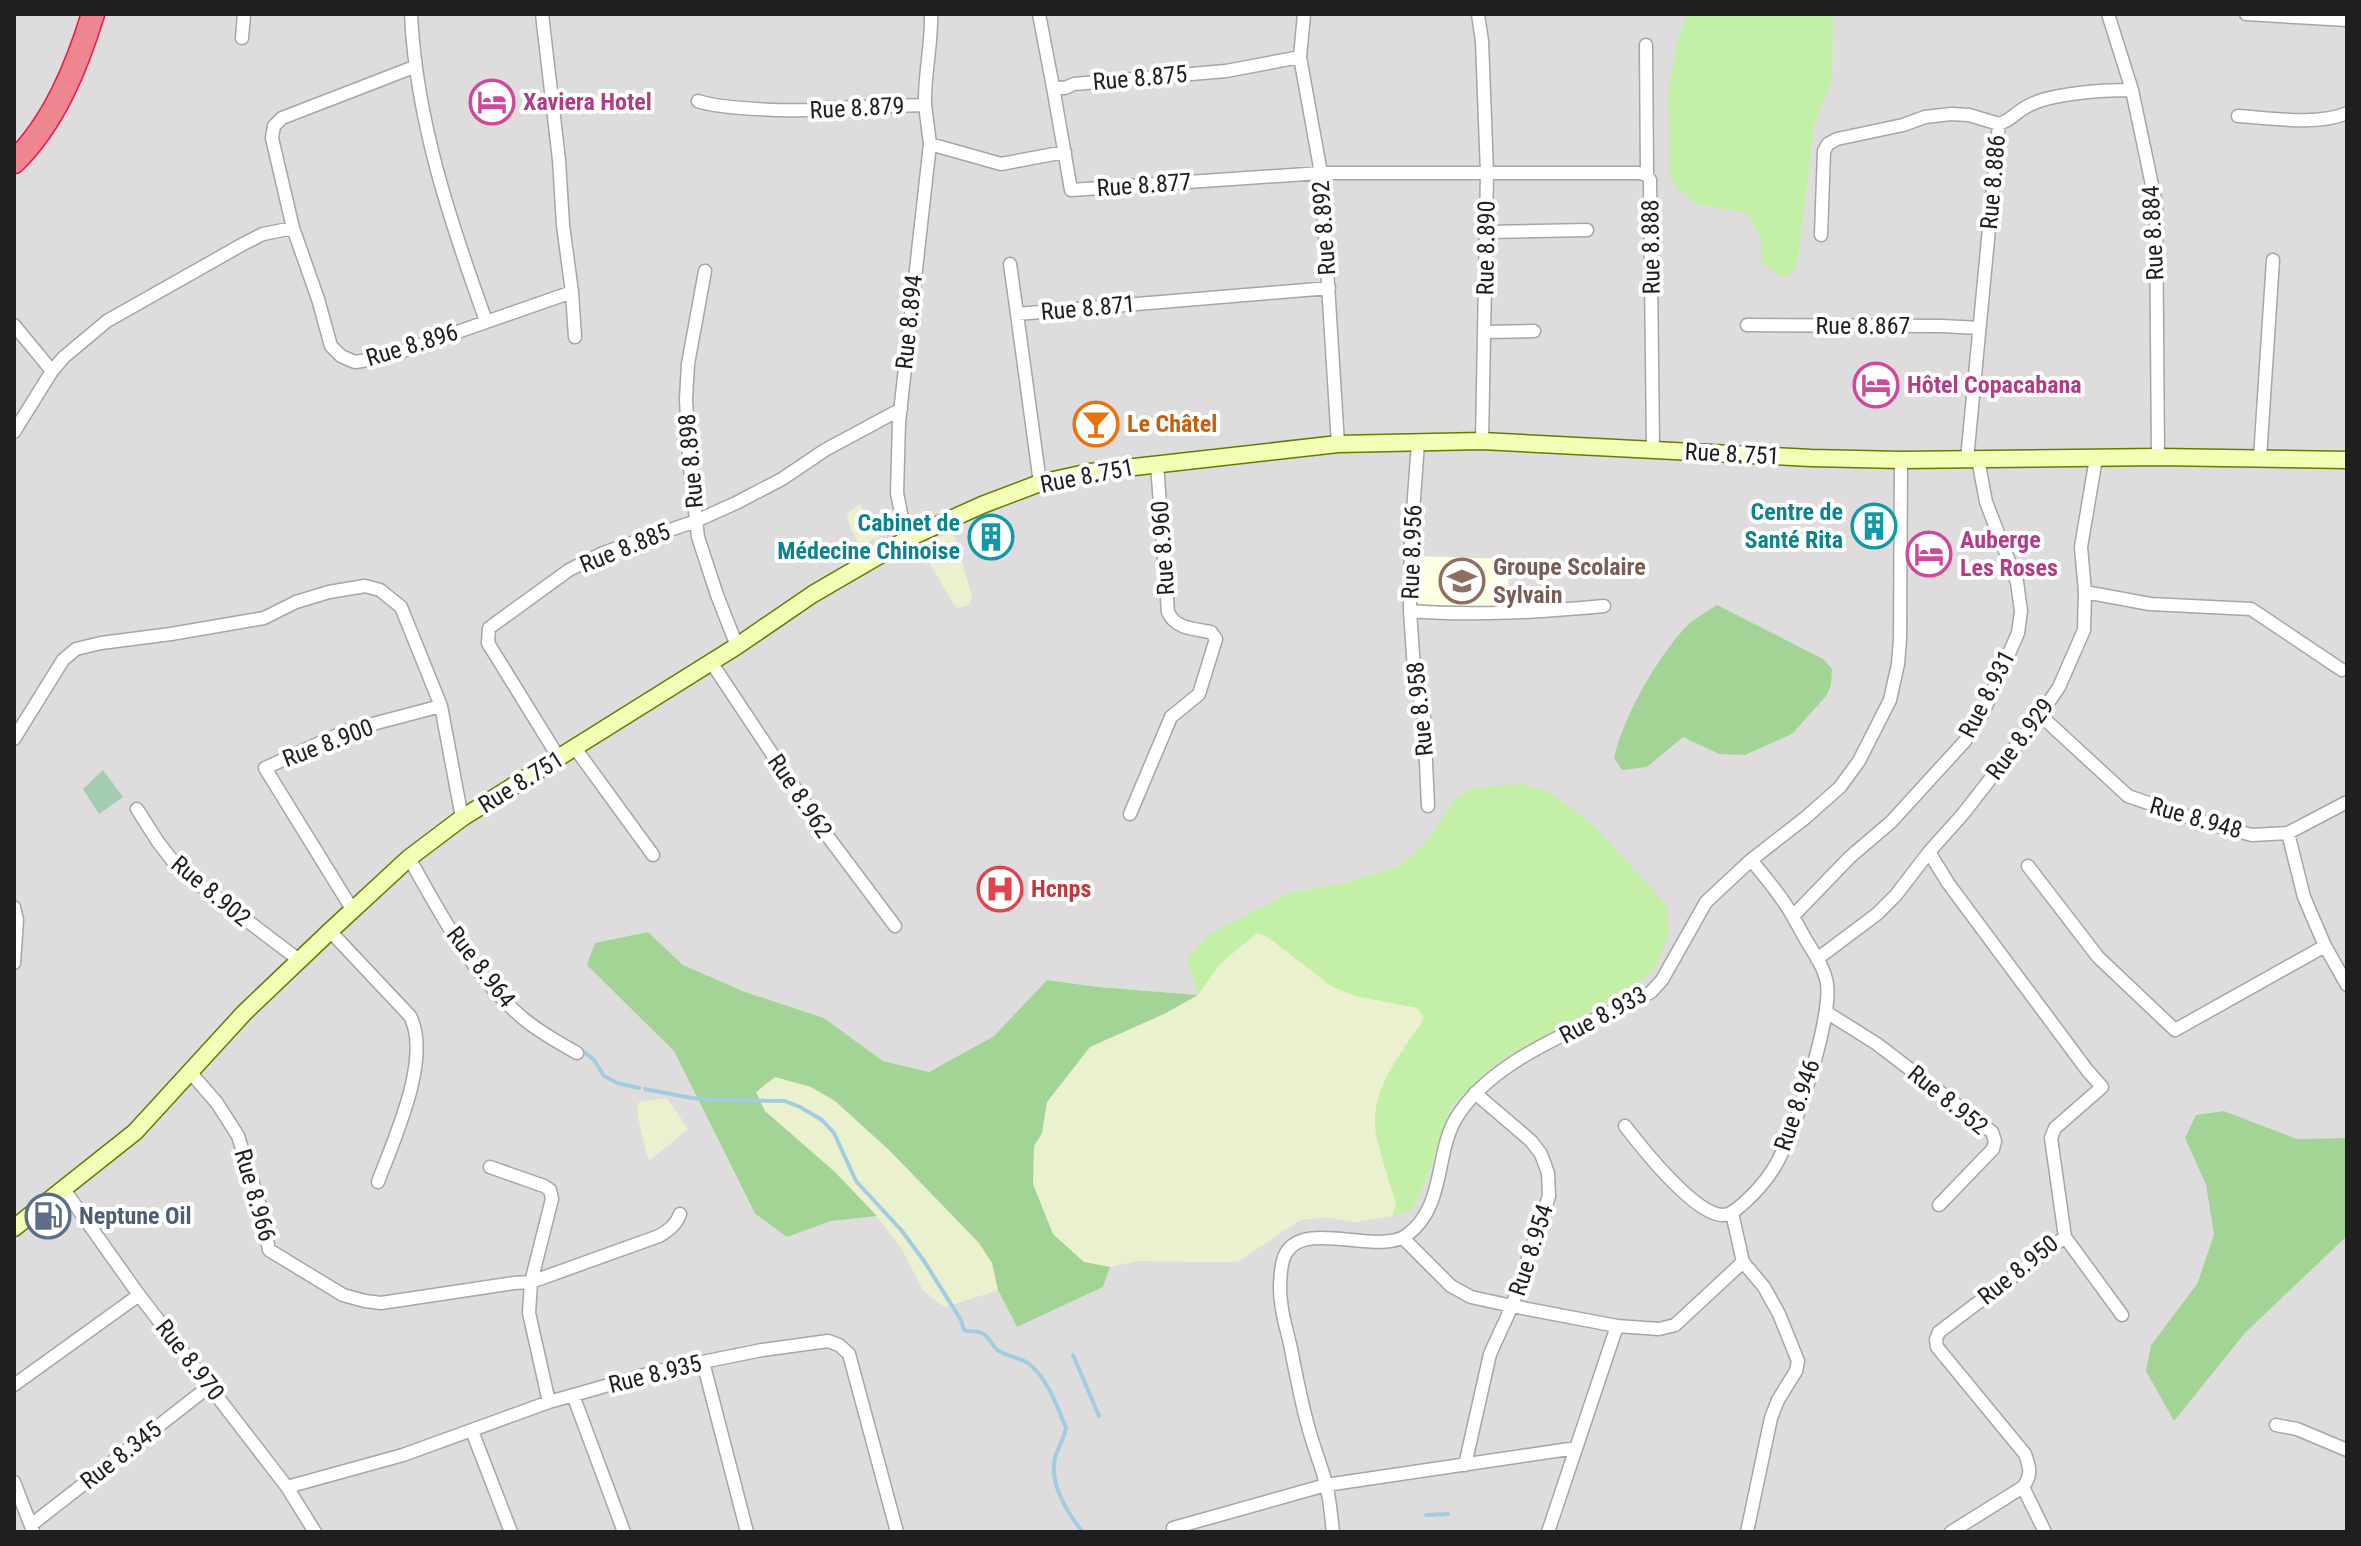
<svg xmlns="http://www.w3.org/2000/svg" width="2361" height="1546" font-family="'Roboto Condensed',sans-serif">
  <style>
    .residential { fill: #dedcdc; fill-rule: evenodd }
    .education { fill: #fcffe0 }
    .farmland { fill: #ebf1ce }
    .grass { fill: #c3f0a6 }
    .forest { fill: #a2d496 }
    .cemetery { fill: #a4ccae }
    .lines { fill: none; stroke-linecap: round; stroke-linejoin: round }
    .stream { stroke: #a1cde3; stroke-width: 4 }
    .street-casing { stroke: #a6a6a6; stroke-width: 15 }
    .secondary-casing { stroke: #637d00; stroke-width: 19 }
    .highway-casing { stroke: #ec154a; stroke-width: 25 }
    .street { stroke: #fff; stroke-width: 12 }
    .secondary { stroke: #f4ffb5; stroke-width: 16 }
    .highway { stroke: #ef868f; stroke-width: 22 }
    .labels { text-anchor: middle; stroke-width: 8; stroke-linejoin: round; paint-order: stroke }
    .street-label { font-size: 24px; fill: #1f1f1f; stroke: #fff }
    .hotel-label { font-size: 24px; font-weight: bold; fill: #b23c85; stroke: #fff; text-anchor: start }
    .food-label { font-size: 24px; font-weight: bold; fill: #c56008; stroke: #fff; text-anchor: start }
    .culture-label { font-size: 24px; font-weight: bold; fill: #0d838f; stroke: #fff; text-anchor: end }
    .education-label { font-size: 24px; font-weight: bold; fill: #785e54; stroke: #fff; text-anchor: start }
    .health-label { font-size: 24px; font-weight: bold; fill: #be3a42; stroke: #fff; text-anchor: start }
    .service-label { font-size: 24px; font-weight: bold; fill: #4e5e75; stroke: #fff; text-anchor: start }
  </style>
  <rect width="100%" height="100%" fill="#f1eee5"/>
  <!-- residential -->
  <path class="residential" d="M14 14H1688L1678 38 1695 204 1747 213 1761 237V263L1798 258 1814 126 1832 80 1833 20 1829 14H2347V1138L2297 1139 2224 1111 2185 1138 2206 1185 2214 1235 2197 1284 2151 1345 2174 1420 2245 1333 2347 1236V1532H14ZM1651 673 1719 754 1683 737 1614 758 1617 745ZM1453 801 1669 935 1654 968 1622 996 1592 1010 1495 1063 1451 1107 1426 1181 1411 1211 1391 1216 1354 1222 1327 1217 1300 1220 1237 1262 1137 1261 1110 1267 1103 1287 1017 1327 998 1290 945 1307 923 1290 902 1249 877 1216 831 1221 787 1237 755 1215 674 1051 648 932 683 965 745 992 824 1018 883 1061 929 1072 994 1036 1047 980 1098 987 1198 995 1187 959 1289 893 1340 884 1400 866 1428 840Z"/>
  <!-- education -->
  <path class="education" d="M1415 556 1509 559 1508 608 1418 604 1416 601Z"/>
  <!-- farmland -->
  <path class="farmland" d="M860 504 869 523 885 518 894 531 860 545 851 530 847 516 849 512Z
    M948 533 954 536 972 596 969 605 956 608 920 547Z
    M1256 933 1269 938 1355 996 1417 1008 1424 1017 1388 1074 1375 1127 1396 1205 1392 1216 1354 1222 1327 1217 1300 1220 1237 1262 1137 1261 1110 1267 1084 1262 1053 1234 1033 1184 1034 1146 1042 1133 1047 1102 1090 1047 1164 1014 1198 995 1220 964Z
    M775 1077 811 1087 835 1101 890 1151 979 1243 992 1263 998 1290 945 1307 923 1290 902 1249 877 1216 835 1172 765 1111 755 1092Z
    M667 1098 688 1129 649 1161 642 1137 637 1111 639 1102Z"/>
  <!-- grass -->
  <path class="grass" d="M1688 14H1829L1833 20 1832 80 1814 126 1798 258 1794 271 1784 278 1761 263V237L1747 213 1695 204 1676 187 1670 174 1668 91 1678 38Z
    M1522 784 1551 793 1597 829 1667 906 1669 935 1655 968 1622 996 1592 1010 1496 1063 1451 1107 1426 1181 1411 1211 1392 1216 1396 1205C1391 1184 1376 1145 1375 1125 1373 1085 1404 1050 1424 1018L1417 1008 1355 996 1331 986 1269 938 1257 933 1220 964 1198 995 1187 959 1208 935 1289 893 1340 884 1400 866 1428 840 1453 801 1471 788Z"/>
  <!-- forest -->
  <path class="forest" d="M1717 605 1823 659 1832 669 1831 685 1826 696 1792 734 1745 755 1719 754 1683 737 1647 767 1622 770 1614 758C1623 717 1660 651 1691 622 1699 616 1709 610 1717 605Z
    M648 932 683 965 745 992 824 1018 883 1061 929 1072 994 1036 1047 980 1098 987 1198 995 1164 1014 1090 1047 1047 1102 1042 1133 1034 1146 1033 1184 1053 1234 1084 1262 1110 1267 1103 1287 1017 1327 998 1290 992 1263 979 1243 890 1151 835 1101 811 1087 775 1077 756 1092 765 1111 835 1172 877 1216 831 1221 787 1237 755 1214 674 1051 587 965 595 943Z
    M2224 1111 2297 1139 2347 1138V1236L2245 1333 2174 1421 2146 1371 2151 1345 2197 1284 2214 1235 2206 1185 2185 1138 2196 1115Z"/>
  <!-- cemetery -->
  <path class="cemetery" d="M103 770 123 797 99 814 83 789Z"/>
  <g class="lines">
    <!-- stream -->
    <path class="stream" d="M527 1014 549 1030
      M583 1051 594 1060 604 1076 617 1083 639 1088
      M645 1089 692 1098 716 1100 785 1101 800 1107 822 1120 834 1133 856 1181 902 1231 924 1261 961 1320 964 1330C971 1333 976 1330 982 1333 990 1337 992 1347 999 1351 1008 1357 1019 1357 1028 1363 1048 1379 1057 1406 1066 1428 1064 1439 1058 1447 1055 1458 1049 1483 1067 1513 1083 1532
      M1073 1355 1099 1416
      M1426 1515 1448 1514"/>
    <!-- street casing -->
    <g class="street-casing">
      <path id="street" d="M411 14C416 120 450 221 486 321
        M1039 14 1053 87 1065 88 1074 84 1226 71 1300 57
        M1304 14 1300 57 1321 173 1338 444
        M1478 14 1482 41 1487 173H1639L1647 175
        M2108 14 2132 90 2156 204 2158 457
        M2246 14 2347 20
        M242 38 244 14
        M1646 45 1647 175 1650 180 1653 449
        M1053 87 1071 190 1321 173H1487L1482 441
        M698 101C720 109 805 113 827 108L925 105C924 74 932 45 931 14
        M2238 116C2270 118 2318 126 2347 113
        M1999 124C2011 120 2015 113 2026 107 2048 93 2105 90 2132 90
        M930 144 1001 164 1065 152
        M293 228 272 138 274 126 282 118 414 67
        M1487 232 1587 230
        M1821 235 1824 151 1828 144 1837 139 1903 125 1925 117 1951 114 1969 115 1999 124 1967 459
        M1010 264 1017 314
        M705 271 688 364 686 399 689 459 698 537 717 595 737 646
        M572 292 575 337
        M14 325 52 371
        M1747 325 1942 326 1979 328
        M1484 332 1534 331
        M14 432 52 371 64 357 107 321 245 243 263 234 293 228 318 299 331 346 341 356 355 362 381 358 403 351 572 292 563 225 559 160 542 14
        M1418 443 1411 539 1410 611C1476 616 1539 612 1604 606
        M2260 458 2273 260
        M1040 483 1017 314 1329 288
        M911 537 903 523 897 493 899 422 930 144 925 105
        M2085 592 2150 604 2251 609 2342 670
        M1410 611 1414 669 1424 718 1428 806
        M711 662 820 826 895 926
        M2040 715 2128 796 2206 823 2252 835 2288 833 2347 802
        M14 739 63 660 76 649 101 643 171 634 264 618 296 602 329 592 365 586 380 590 401 607 441 706
        M575 748 653 855
        M559 758 488 643 489 628 569 570 603 553 696 521 736 503 782 479 825 450 901 409
        M137 809 158 842 179 869 299 960
        M1130 814 1171 717 1199 694 1216 639 1211 632C1195 629 1175 629 1168 612L1157 464
        M2288 833 2304 897 2325 946 2347 985
        M1929 852 1948 883 2087 1070 2102 1087 2055 1128 2051 1138 2065 1237 1939 1332 1936 1339 1937 1347 2025 1454C2030 1468 2032 1475 2023 1487L1951 1532
        M409 858C442 916 472 976 525 1020 541 1033 559 1043 577 1053
        M2028 866 2098 957 2175 1030 2325 946
        M14 907 17 920 14 963
        M352 909 265 768 346 731 441 706 462 818
        M1793 916 1850 857 1891 822 1965 741 1982 715 2018 633 2021 611 2017 582 1986 502 1978 459
        M330 931 410 1016C432 1058 394 1139 378 1182
        M1817 959 1877 914 1896 895 1929 852 1963 814 2040 715 2059 687 2084 630 2085 592 2081 547 2096 458
        M1826 1012 1877 1044 1992 1132 1995 1141 1993 1149 1939 1205
        M190 1072 217 1103 238 1136 262 1212 269 1250 343 1295 365 1301 381 1303 514 1283 531 1282 659 1236C669 1230 676 1225 680 1214
        M1475 1093 1531 1141 1541 1154 1548 1173 1549 1196 1512 1306 1617 1326 1548 1532
        M1625 1126C1642 1148 1695 1215 1723 1215 1731 1215 1738 1208 1744 1203 1755 1193 1764 1183 1772 1171 1793 1140 1832 1020 1827 984 1825 969 1814 953 1806 940 1798 926 1791 911 1781 898 1772 885 1761 872 1751 860
        M490 1167 544 1186 550 1190 552 1199 531 1282 529 1313 549 1402
        M63 1188 139 1295 287 1487 315 1532
        M1732 1213 1743 1262 1764 1287 1779 1314 1798 1361 1796 1371 1778 1400 1771 1418 1747 1532
        M2065 1237 2122 1315
        M1403 1238 1451 1286 1471 1297 1512 1306 1490 1354 1465 1465
        M1617 1326 1659 1329 1675 1325 1743 1262
        M703 1362 747 1532
        M14 1385 139 1295
        M573 1395 624 1532
        M2276 1425 2297 1429 2347 1450
        M472 1431 511 1532
        M14 1482 33 1531
        M287 1487 403 1455 549 1402 658 1371 762 1350 828 1341 839 1345 849 1354 897 1532
        M2023 1487 2045 1532
        M31 1525 211 1385
        M1173 1528 1326 1485 1576 1448
        M1333 1532C1331 1516 1330 1499 1326 1484 1321 1464 1313 1446 1308 1426 1301 1401 1296 1375 1291 1349 1288 1333 1282 1317 1281 1301 1279 1291 1280 1262 1286 1253 1305 1219 1379 1256 1407 1235 1445 1207 1435 1156 1455 1120 1492 1056 1589 1026 1651 992L1662 980 1706 902 1751 860 1805 818 1840 787 1859 761 1890 700 1898 664 1900 639 1901 460"/>
    </g>
    <!-- secondary casing -->
    <g class="secondary-casing">
      <path id="secondary" d="M14 1228 135 1132 244 1013 330 931 409 858 462 818 737 646 813 594 911 537 982 505 1040 483 1090 472 1338 444 1482 441 1811 458 1901 460 2158 457 2347 460"/>
    </g>
    <!-- highway casing -->
    <g class="highway-casing">
      <path id="highway" d="M14 162C54 123 77 66 93 14"/>
    </g>
    <!-- street -->
    <use href="#street" class="street"/>
    <!-- secondary -->
    <use href="#secondary" class="secondary"/>
    <!-- highway -->
    <use href="#highway" class="highway"/>
  </g>
  <!-- icons -->
  <defs>
    <g id="hotel-ring" transform="scale(2.3)"><circle r="9.5" fill="#fff" stroke="#d1479c" stroke-width="1.5"/><path d="M-6-4.5h1.5V1H6V5H4.5V3h-9V5H-6ZM-4 0a1.8 1.8 0 1 1 3.6 0ZM.5 0V-2.5h3Q6-2.5 6 0Z" fill="#d1479c"/></g>
    <g id="bar-ring" transform="scale(2.3)"><circle r="9.5" fill="#fff" stroke="#e8710a" stroke-width="1.5"/><path d="M-6-5H6L.8 .8V4.5H3.5V6h-7V4.5H-.8V.8Z" fill="#e8710a"/></g>
    <g id="building-ring" transform="scale(2.3)"><circle r="9.5" fill="#fff" stroke="#0f9aa8" stroke-width="1.5"/><path d="M-4-6H4V6H1V3H-1V6H-4ZM-2.5-4.3h1.7v1.8h-1.7ZM.8-4.3h1.7v1.8H.8ZM-2.5-1h1.7V.8h-1.7ZM.8-1h1.7V.8H.8Z" fill="#0f9aa8"/></g>
    <g id="school-ring" transform="scale(2.3)"><circle r="9.5" fill="#fff" stroke="#8d6e63" stroke-width="1.5"/><path d="M0-5L7-2L0 1L-7-2ZM-4 1L0 2.5L4 1V4Q0 6-4 4Z" fill="#8d6e63"/></g>
    <g id="hospital-ring" transform="scale(2.3)"><circle r="9.5" fill="#fff" stroke="#e0444e" stroke-width="1.5"/><path d="M-5-5h3v3.5h4V-5h3V5h-3V1.5h-4V5h-3Z" fill="#e0444e"/></g>
    <g id="fuel-ring" transform="scale(2.3)"><circle r="9.5" fill="#fff" stroke="#5c6f8a" stroke-width="1.5"/><path d="M-5.5-6h7V0h2V4h1.3V-2.5L3-4.5l.8-.8L6-3V5H2.5V1h-1V6h-7ZM-4.2-4.7v3.2H.2V-4.7Z" fill="#5c6f8a"/></g>
  </defs>
  <g fill-rule="evenodd">
    <use href="#hotel-ring" x="492" y="102"/>
    <use href="#hotel-ring" x="1876" y="385"/>
    <use href="#bar-ring" x="1096" y="424"/>
    <use href="#building-ring" x="1874" y="526"/>
    <use href="#building-ring" x="991" y="537"/>
    <use href="#hotel-ring" x="1929" y="554"/>
    <use href="#school-ring" x="1462" y="581"/>
    <use href="#hospital-ring" x="1000" y="889"/>
    <use href="#fuel-ring" x="48" y="1216"/>
  </g>
  <g class="labels">
    <!-- street labels -->
    <g class="street-label">
      <text transform="translate(1140 78) rotate(-5)" y="8">Rue 8.875</text>
      <text transform="translate(857 108) rotate(-3)" y="8">Rue 8.879</text>
      <text transform="translate(1993 182) rotate(-85)" y="8">Rue 8.886</text>
      <text transform="translate(1144 185) rotate(-4)" y="8">Rue 8.877</text>
      <text transform="translate(1324 228) rotate(-94)" y="8">Rue 8.892</text>
      <text transform="translate(2153 233) rotate(-93)" y="8">Rue 8.884</text>
      <text transform="translate(1651 247) rotate(-91)" y="8">Rue 8.888</text>
      <text transform="translate(1486 248) rotate(-89)" y="8">Rue 8.890</text>
      <text transform="translate(1088 308) rotate(-5)" y="8">Rue 8.871</text>
      <text transform="translate(909 322) rotate(-84)" y="8">Rue 8.894</text>
      <text x="1863" y="334">Rue 8.867</text>
      <text transform="translate(412 345) rotate(-17)" y="8">Rue 8.896</text>
      <text transform="translate(1732 454) rotate(3)" y="8">Rue 8.751</text>
      <text transform="translate(691 461) rotate(-95)" y="8">Rue 8.898</text>
      <text transform="translate(1087 476) rotate(-11)" y="8">Rue 8.751</text>
      <text transform="translate(625 548) rotate(-22)" y="8">Rue 8.885</text>
      <text transform="translate(1163 548) rotate(-94)" y="8">Rue 8.960</text>
      <text transform="translate(1412 552) rotate(-88)" y="8">Rue 8.956</text>
      <text transform="translate(1987 694) rotate(-63)" y="8">Rue 8.931</text>
      <text transform="translate(1420 709) rotate(-96)" y="8">Rue 8.958</text>
      <text transform="translate(2020 739) rotate(-53)" y="8">Rue 8.929</text>
      <text transform="translate(328 743) rotate(-21)" y="8">Rue 8.900</text>
      <text transform="translate(521 782) rotate(-32)" y="8">Rue 8.751</text>
      <text transform="translate(800 796) rotate(56)" y="8">Rue 8.962</text>
      <text transform="translate(2196 818) rotate(16)" y="8">Rue 8.948</text>
      <text transform="translate(211 891) rotate(40)" y="8">Rue 8.902</text>
      <text transform="translate(481 967) rotate(52)" y="8">Rue 8.964</text>
      <text transform="translate(1603 1015) rotate(-28)" y="8">Rue 8.933</text>
      <text transform="translate(1948 1100) rotate(39)" y="8">Rue 8.952</text>
      <text transform="translate(1797 1105) rotate(-71)" y="8">Rue 8.946</text>
      <text transform="translate(255 1195) rotate(74)" y="8">Rue 8.966</text>
      <text transform="translate(1531 1250) rotate(-72)" y="8">Rue 8.954</text>
      <text transform="translate(2018 1270) rotate(-39)" y="8">Rue 8.950</text>
      <text transform="translate(190 1360) rotate(52)" y="8">Rue 8.970</text>
      <text transform="translate(655 1374) rotate(-14)" y="8">Rue 8.935</text>
      <text transform="translate(121 1455) rotate(-38)" y="8">Rue 8.345</text>
    </g>
    <!-- hotel labels -->
    <g class="hotel-label">
      <text x="523" y="110">Xaviera Hotel</text>
      <text x="1907" y="393">Hôtel Copacabana</text>
      <text x="1960" y="548">Auberge<tspan x="1960" dy="28">Les Roses</tspan></text>
    </g>
    <!-- food labels -->
    <g class="food-label">
      <text x="1127" y="432">Le Châtel</text>
    </g>
    <!-- culture labels -->
    <g class="culture-label">
      <text x="1843" y="520">Centre de<tspan x="1843" dy="28">Santé Rita</tspan></text>
      <text x="960" y="531">Cabinet de<tspan x="960" dy="28">Médecine Chinoise</tspan></text>
    </g>
    <!-- education labels -->
    <g class="education-label">
      <text x="1493" y="575">Groupe Scolaire<tspan x="1493" dy="28">Sylvain</tspan></text>
    </g>
    <!-- health labels -->
    <g class="health-label">
      <text x="1031" y="897">Hcnps</text>
    </g>
    <!-- service labels -->
    <g class="service-label">
      <text x="79" y="1224">Neptune Oil</text>
    </g>
  </g>
  <!-- border -->
  <rect width="2361" height="1546" fill="none" stroke="#1f1f1f" stroke-width="32"/>
</svg>
